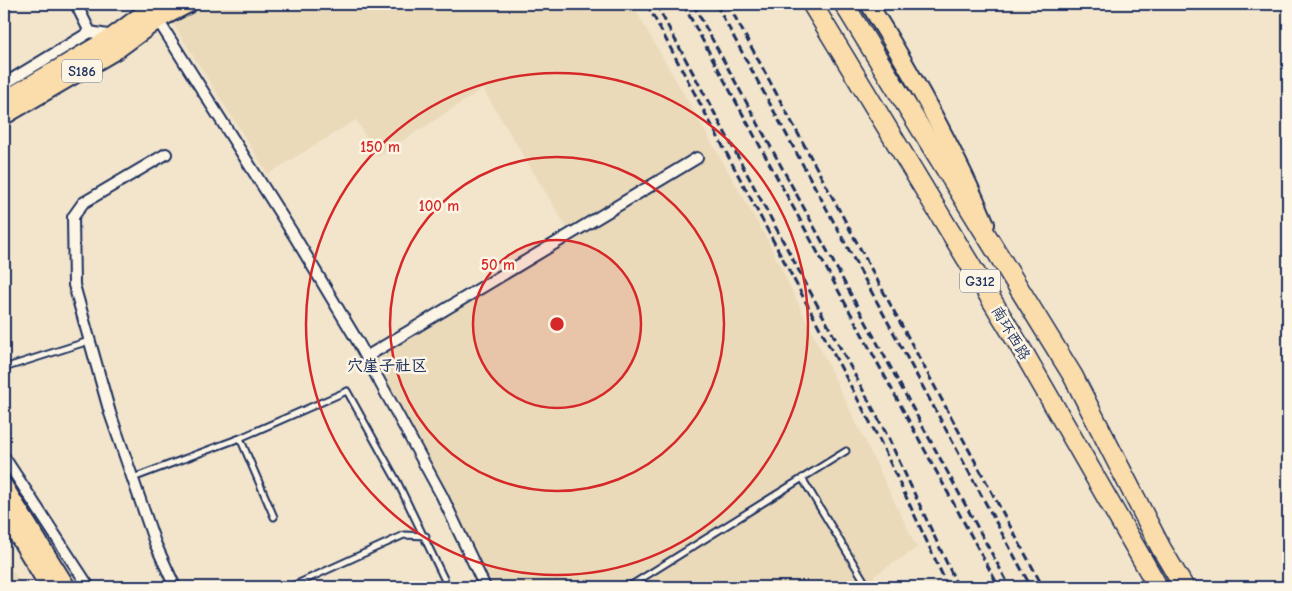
<svg xmlns="http://www.w3.org/2000/svg" width="1292" height="591" font-family="'Comic Neue','LXGW WenKai TC',sans-serif">
  <style>
    .built { fill: #ebdaba }
    .lines { fill: none; stroke-linecap: round; stroke-linejoin: round }
    .lane-casing { stroke: #1b2f5e; stroke-width: 9 }
    .street-casing { stroke: #1b2f5e; stroke-width: 14 }
    .primary-casing { stroke: #1b2f5e; stroke-width: 20 }
    .highway-casing { stroke: #1b2f5e; stroke-width: 22 }
    .lane { stroke: #fcf5e5; stroke-width: 5 }
    .street { stroke: #fcf5e5; stroke-width: 10 }
    .primary { stroke: #fbddab; stroke-width: 16 }
    .highway { stroke: #fbddab; stroke-width: 19 }
    .rail { stroke: #1b2f5e; stroke-width: 3; stroke-dasharray: 8 4; stroke-linecap: butt }
    .ring { fill: none; stroke: #d62828; stroke-width: 2.5 }
    .labels { text-anchor: middle; stroke-width: 5; stroke-linejoin: round; paint-order: stroke }
    .shield { fill: #fcf5e5; stroke: #5e6a86; stroke-width: 1 }
    .shield-label { font-size: 14px; font-weight: bold; fill: #1b2f5e }
    .street-label { font-size: 15px; fill: #1b2f5e; stroke: #fcf5e5 }
    .neighbourhood-label { font-size: 16px; font-weight: bold; fill: #1b2f5e; stroke: #fcf5e5 }
    .centre { fill: #d62828; stroke: #fcf5e5; stroke-width: 2.5 }
    .ring-label { font-size: 15px; text-anchor: middle; font-weight: bold; fill: #d62828; stroke: #fcf5e5; stroke-width: 5; stroke-linejoin: round; paint-order: stroke }
  </style>
  <rect width="100%" height="100%" fill="#f2e5cc"/>
  <filter id="ink" filterUnits="userSpaceOnUse"><feTurbulence type="fractalNoise" baseFrequency=".02" numOctaves="2"/><feDisplacementMap in="SourceGraphic" scale="10" xChannelSelector="R" yChannelSelector="G"/><feConvolveMatrix kernelMatrix="1 2 1 2 8 2 1 2 1" color-interpolation-filters="sRGB"/></filter>
  <g filter="url(#ink)">
    <!-- built -->
    <path class="built" d="M209 4H632L767 239 917 548 874 576 880 587H491L456 509 371 362 573 238 483 89 378 157 356 120 268 174 173 24Z
      M4 558 23 587H4Z"/>
    <g class="lines">
      <!-- lane casing -->
      <g class="lane-casing">
        <path id="lane" d="M4 368 89 341
          M240 438 274 517
          M133 478 240 438 347 391 397 481 448 587
          M802 478 868 587
          M290 587 404 535 426 536
          M628 587 846 451"/>
      </g>
      <!-- street casing -->
      <g class="street-casing">
        <path id="street" d="M76 4 90 32
          M156 17 295 237 358 342 442 496 485 587
          M4 84 90 32 113 36
          M166 154 83 203 73 217 74 285 110 413 155 543 175 587
          M366 357 697 158
          M4 457 89 587"/>
      </g>
      <!-- primary casing -->
      <g class="primary-casing">
        <path id="primary" d="M869 4C913 75 954 147 986 224
          M4 100 113 36 149 9 161 4
          M4 116 117 50 158 20 189 4
          M4 486 67 587
          M4 513 49 587"/>
      </g>
      <!-- highway casing -->
      <g class="highway-casing">
        <path id="highway" d="M812 4 1025 355 1158 587
          M844 4 1073 376 1161 548 1184 587"/>
      </g>
      <!-- lane -->
      <use href="#lane" class="lane"/>
      <!-- street -->
      <use href="#street" class="street"/>
      <!-- primary -->
      <use href="#primary" class="primary"/>
      <!-- highway -->
      <use href="#highway" class="highway"/>
      <!-- rail -->
      <path class="rail" d="M647 4 880 441 948 587
        M656 4 887 435 958 587
        M683 4 999 587
        M693 4 1010 587
        M716 4 1031 587
        M728 4 1043 587"/>
    </g>
  </g>
  <!-- distance rings -->
  <circle cx="557" cy="324" r="84" fill="#d62828" fill-opacity=".12"/>
  <g class="ring">
    <circle cx="557" cy="324" r="84"/>
    <circle cx="557" cy="324" r="167"/>
    <circle cx="557" cy="324" r="251"/>
  </g>
  <g class="labels">
    <!-- shield labels -->
    <g class="shield">
      <rect x="62" y="59.5" width="40" height="23" rx="4"/>
      <rect x="960" y="269.5" width="40" height="23" rx="4"/>
    </g>
    <g class="shield-label">
      <text x="82" y="76">S186</text>
      <text x="980" y="286">G312</text>
    </g>
    <!-- street labels -->
    <g class="street-label">
      <text transform="translate(1011 333) rotate(59)" y="5">南环西路</text>
    </g>
    <!-- neighbourhood labels -->
    <g class="neighbourhood-label">
      <text x="387" y="371">穴崖子社区</text>
    </g>
  </g>
  <circle cx="557" cy="324" r="8" class="centre"/>
  <g class="ring-label">
    <text x="380" y="152">150 m</text>
    <text x="439" y="211">100 m</text>
    <text x="498" y="270">50 m</text>
  </g>
  <!-- margin -->
  <rect width="1292" height="591" fill="none" stroke="#fcf5e5" stroke-width="20"/>
  <rect x="10" y="10" width="1272" height="571" fill="none" stroke="#1b2f5e" stroke-width="2" filter="url(#ink)"/>
</svg>
